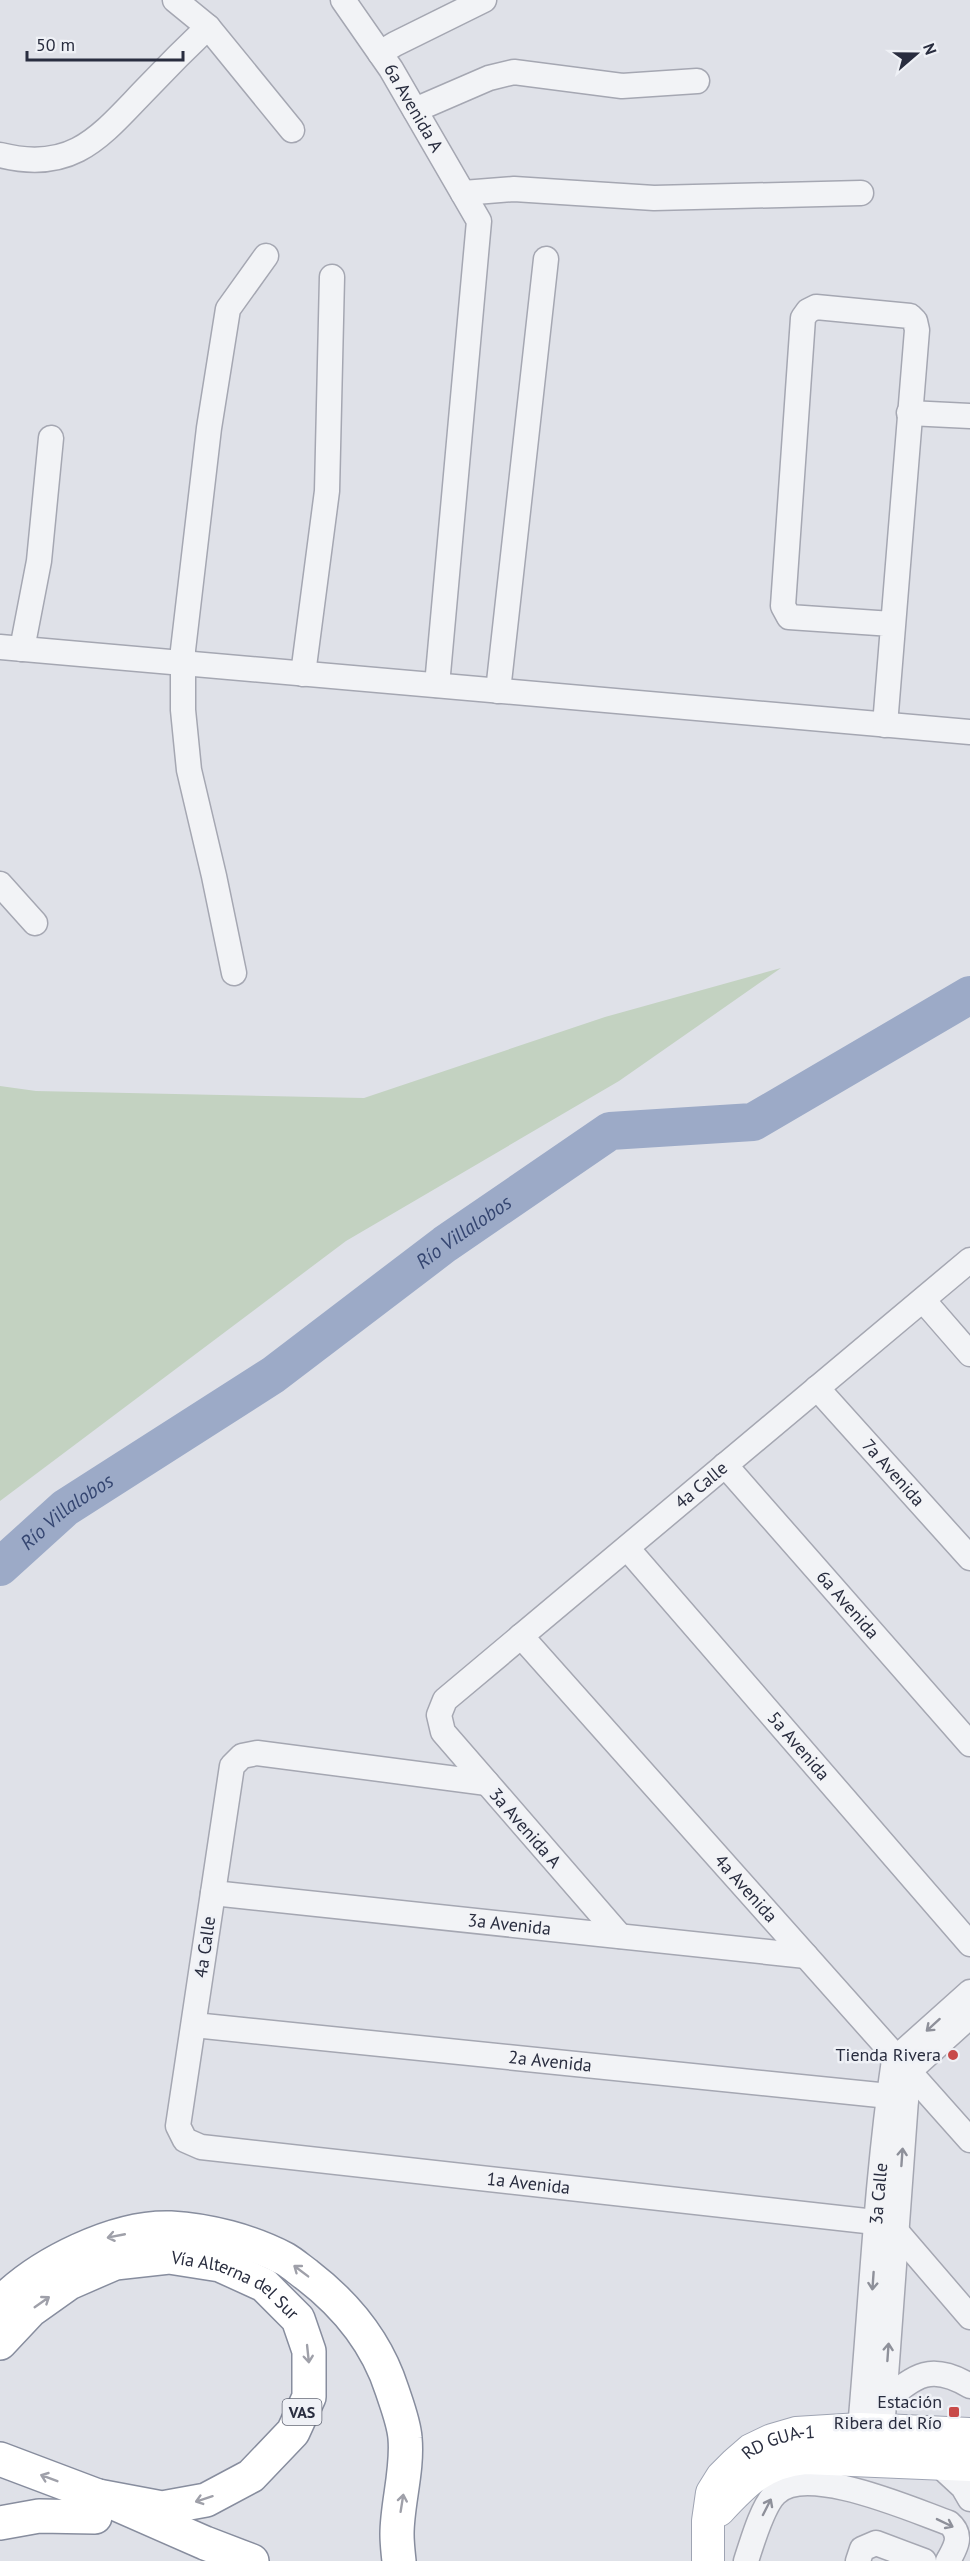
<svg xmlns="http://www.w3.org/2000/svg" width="970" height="2561" font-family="'PT Sans',sans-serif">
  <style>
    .green { fill: #c3d2c1 }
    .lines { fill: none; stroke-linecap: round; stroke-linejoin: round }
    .river { stroke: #9caac7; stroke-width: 38 }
    .minor-casing { stroke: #a5a7b2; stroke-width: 27 }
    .major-casing { stroke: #9fa4b3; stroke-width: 34 }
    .highway-casing { stroke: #878d9e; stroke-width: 36 }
    .minor { stroke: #f2f3f6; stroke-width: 24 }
    .major { stroke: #fff; stroke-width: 32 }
    .highway { stroke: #fff; stroke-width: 33 }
    .oneway { stroke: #8e909a }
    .oneway2 { stroke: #9fa0a9 }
    .poi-dot { fill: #c84a49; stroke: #eff1f6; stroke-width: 2 }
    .labels { text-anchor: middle; stroke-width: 5; stroke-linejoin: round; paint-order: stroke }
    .shield { fill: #eff1f6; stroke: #646876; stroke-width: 1.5 }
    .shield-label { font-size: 16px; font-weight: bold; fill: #292d3f }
    .street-label { font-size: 18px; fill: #292d3f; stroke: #eff1f6 }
    .poi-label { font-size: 18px; fill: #292d3f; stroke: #eff1f6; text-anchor: end }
    .water-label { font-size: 20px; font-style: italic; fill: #354671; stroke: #eff1f6 }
  </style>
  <rect width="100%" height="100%" fill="#dfe1e8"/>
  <!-- green -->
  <path class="green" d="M781 968 619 1081 346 1241 0 1501V1086L36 1091 364 1098 605 1017Z"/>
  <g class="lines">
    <!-- river -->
    <path class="river" id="s1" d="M0 1567 65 1508 273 1375 445 1244 610 1131 753 1122 970 995"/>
    <!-- minor casing -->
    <g class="minor-casing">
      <g id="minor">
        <path d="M175 0 208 27 292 130"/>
        <path id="s2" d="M343 0 391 69 479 221 437 685"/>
        <path d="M380 53 395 44 484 0"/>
        <path d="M415 110 489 78 514 72 622 86 697 81"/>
        <path d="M0 155C75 174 102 134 149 86 168 66 188 46 208 27"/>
        <path d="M463 193 514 189 654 198 861 193"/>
        <path d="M909 413 970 416"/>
        <path d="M0 647 970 732"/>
        <path d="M22 649 39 561 51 438"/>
        <path d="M303 674 327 491 332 277"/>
        <path d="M498 691 546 259"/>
        <path d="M885 725 917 330 915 321 910 316 816 307 808 311 803 318 783 606 789 617 892 624"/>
        <path d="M0 884 35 923"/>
        <path d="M234 973 214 876 189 770 183 710V650L209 428 228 309 266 256"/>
        <path d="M923 1300 970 1354"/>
        <path id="s3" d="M817 1388 970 1558"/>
        <path id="s4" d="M725 1465 970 1744"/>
        <path id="s5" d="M627 1548 970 1944"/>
        <path id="s6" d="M521 1636 970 2140"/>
        <path id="s7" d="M487 1783 257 1753 242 1756 232 1766 178 2126 185 2140 201 2147 875 2222 897 2232 970 2317"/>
        <path id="s8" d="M213 1893 806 1956"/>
        <path id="s9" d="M620 1936 443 1732 439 1715 445 1700 970 1260"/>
        <path id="s10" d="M194 2025 889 2096 906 2100"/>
        <path d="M884 2402C915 2376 930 2362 970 2386"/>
        <path id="s11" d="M860 2429C871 2306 876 2182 894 2060L970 1992"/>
        <path d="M882 2431 908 2072 970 2016"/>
        <path d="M937 2463 963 2487 970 2499"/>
        <path d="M746 2561C752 2543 762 2507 775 2494 805 2462 912 2510 949 2523 963 2535 956 2547 948 2561"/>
        <path d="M858 2561 862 2549 876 2543 924 2561"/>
      </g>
    </g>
    <!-- major casing -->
    <g class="major-casing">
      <g id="major">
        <path d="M719 2510C746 2481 764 2462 805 2458L970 2465"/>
        <path id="s12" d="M708 2561V2521L712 2493 722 2477 736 2463 751 2450 772 2440 796 2433 860 2429 970 2434"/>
      </g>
    </g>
    <!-- highway casing -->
    <g class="highway-casing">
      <g id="highway">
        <path d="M0 2304C38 2264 115 2226 171 2228 208 2230 251 2241 285 2259 292 2263 300 2270 307 2275 346 2305 377 2343 392 2390 397 2405 404 2423 405 2438 408 2470 397 2504 397 2534 397 2543 398 2552 399 2561"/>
        <path id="s13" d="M0 2343 31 2310 69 2283 115 2263 169 2257 220 2265 264 2285 298 2319 309 2351V2397L293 2432 251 2476 206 2500 162 2508 98 2496"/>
        <path d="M0 2459 98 2496 205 2543 252 2561"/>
        <path d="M0 2523 39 2516 95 2517"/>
      </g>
    </g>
    <!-- minor -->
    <use href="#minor" class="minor"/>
    <!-- major -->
    <use href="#major" class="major"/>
    <!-- highway -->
    <use href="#highway" class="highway"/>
  </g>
  <!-- one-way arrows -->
  <defs><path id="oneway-shaft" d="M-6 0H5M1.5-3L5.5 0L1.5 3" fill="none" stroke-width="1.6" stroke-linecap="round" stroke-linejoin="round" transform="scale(1.5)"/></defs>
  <g class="oneway">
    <use href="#oneway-shaft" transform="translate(933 2025) rotate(138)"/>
    <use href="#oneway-shaft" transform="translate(902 2157) rotate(-86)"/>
    <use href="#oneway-shaft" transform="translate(873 2281) rotate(94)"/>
    <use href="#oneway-shaft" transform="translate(888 2352) rotate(-86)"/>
    <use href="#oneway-shaft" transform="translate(767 2507) rotate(-63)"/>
    <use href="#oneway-shaft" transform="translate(945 2523) rotate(26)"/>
  </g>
  <g class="oneway2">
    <use href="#oneway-shaft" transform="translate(116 2236) rotate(169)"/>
    <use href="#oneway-shaft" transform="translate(301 2271) rotate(-143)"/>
    <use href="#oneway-shaft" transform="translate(42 2302) rotate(-35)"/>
    <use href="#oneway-shaft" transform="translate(308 2354) rotate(84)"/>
    <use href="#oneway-shaft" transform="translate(49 2478) rotate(-159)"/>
    <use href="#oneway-shaft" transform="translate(204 2499) rotate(162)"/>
    <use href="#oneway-shaft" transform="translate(402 2503) rotate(-81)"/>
  </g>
  <!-- markers -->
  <g class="poi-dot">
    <circle cx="953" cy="2055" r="6"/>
    <rect x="948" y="2406" width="12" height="12" rx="3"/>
  </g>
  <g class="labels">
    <!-- shield labels -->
    <rect class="shield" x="282.5" y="2399" width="39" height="26" rx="4.5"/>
    <g class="shield-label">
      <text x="302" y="2418">VAS</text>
    </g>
    <!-- street labels -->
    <g class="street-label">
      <text dy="6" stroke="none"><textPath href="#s2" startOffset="129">6a Avenida A</textPath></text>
      <text dy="6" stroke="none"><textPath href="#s3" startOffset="114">7a Avenida</textPath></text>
      <text dy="6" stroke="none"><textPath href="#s9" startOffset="638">4a Calle</textPath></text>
      <text dy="6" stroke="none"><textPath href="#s4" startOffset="186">6a Avenida</textPath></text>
      <text dy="6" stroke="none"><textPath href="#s5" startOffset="262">5a Avenida</textPath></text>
      <text transform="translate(525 1828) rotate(49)" y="6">3a Avenida A</text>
      <text dy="6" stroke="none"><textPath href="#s6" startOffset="338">4a Avenida</textPath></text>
      <text dy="6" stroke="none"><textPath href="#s8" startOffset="298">3a Avenida</textPath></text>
      <text transform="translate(205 1947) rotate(-82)" y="6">4a Calle</text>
      <text dy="6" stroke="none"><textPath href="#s10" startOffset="358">2a Avenida</textPath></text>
      <text dy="6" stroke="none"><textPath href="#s7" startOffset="988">1a Avenida</textPath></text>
      <text dy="6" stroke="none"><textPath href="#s11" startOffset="236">3a Calle</textPath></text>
      <text dy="6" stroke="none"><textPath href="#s13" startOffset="270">Vía Alterna del Sur</textPath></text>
      <text dy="6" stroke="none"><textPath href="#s12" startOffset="156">RD GUA-1</textPath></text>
    </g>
    <!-- poi labels -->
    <g class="poi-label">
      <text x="941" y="2061">Tienda Rivera</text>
      <text x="942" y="2408">Estación<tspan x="942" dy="21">Ribera del Río</tspan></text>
    </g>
    <!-- water labels -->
    <g class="water-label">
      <text dy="7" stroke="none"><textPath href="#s1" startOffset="573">Río Villalobos</textPath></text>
      <text dy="7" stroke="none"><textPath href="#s1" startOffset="87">Río Villalobos</textPath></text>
    </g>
  </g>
  <!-- north arrow -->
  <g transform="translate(916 54) rotate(70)" stroke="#eff1f6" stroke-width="4.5" paint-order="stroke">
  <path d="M0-4.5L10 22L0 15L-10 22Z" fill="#292d3f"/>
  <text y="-9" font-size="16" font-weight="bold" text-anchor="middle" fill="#292d3f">N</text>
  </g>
  <!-- scale -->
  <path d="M27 51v9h156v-9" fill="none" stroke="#292d3f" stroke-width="3"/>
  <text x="36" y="51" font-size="18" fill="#292d3f" stroke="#eff1f6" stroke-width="4.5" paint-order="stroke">50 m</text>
</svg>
